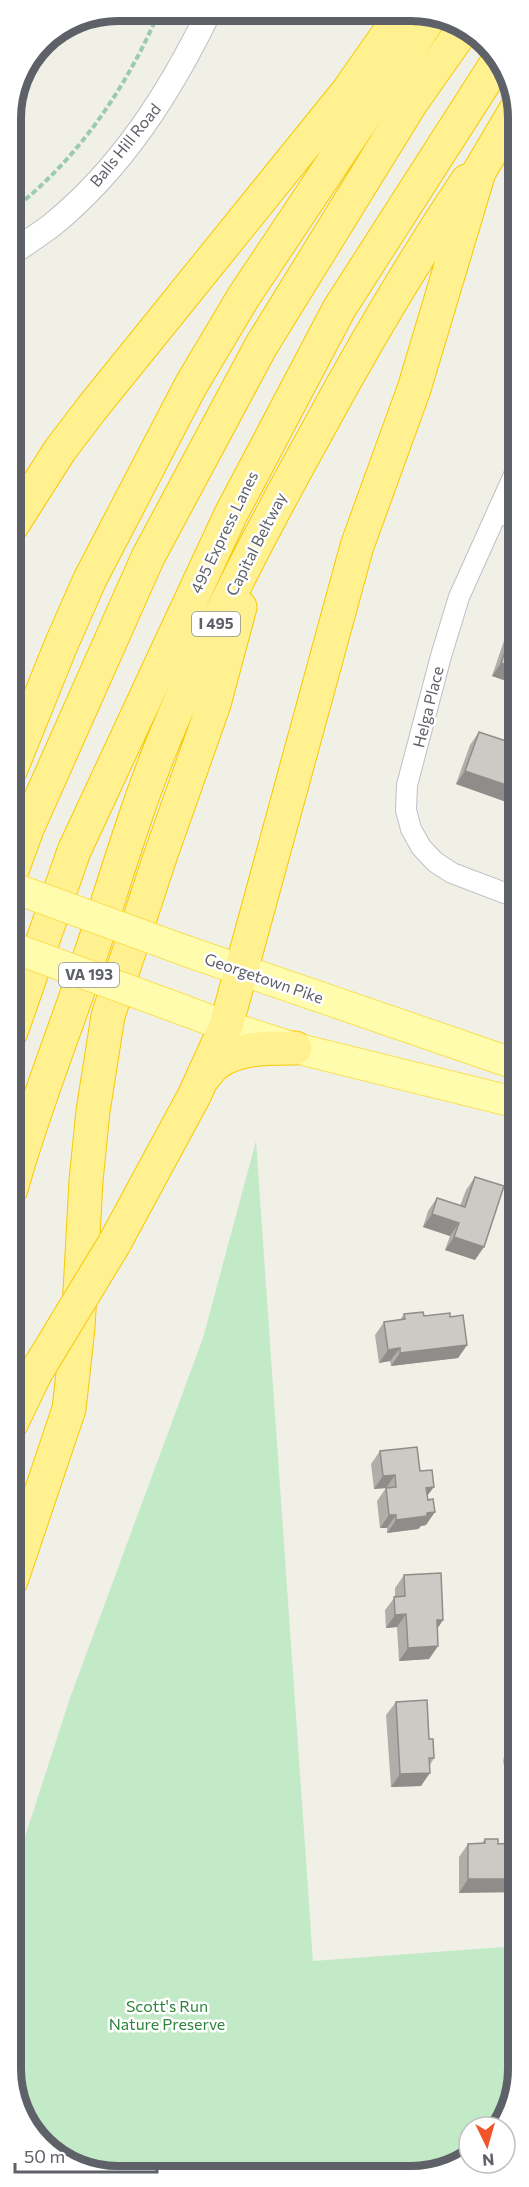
<svg xmlns="http://www.w3.org/2000/svg" width="529" height="2187" font-family="Commissioner,sans-serif">
  <style>
    .green { fill: #c2eac7 }
    .lines { fill: none; stroke-linecap: round; stroke-linejoin: round }
    .minor-casing { stroke: #bebfc6; stroke-width: 22 }
    .tertiary-casing { stroke: #bebfc6; stroke-width: 26 }
    .primary-casing { stroke: #fae057; stroke-width: 32 }
    .motorway-casing { stroke: #f8c900; stroke-width: 35 }
    .path { stroke: #9bcbaf; stroke-width: 4; stroke-dasharray: 6 3; stroke-linecap: butt }
    .minor { stroke: #fff; stroke-width: 20 }
    .tertiary { stroke: #fff; stroke-width: 24 }
    .primary { stroke: #fffcae; stroke-width: 30 }
    .motorway { stroke: #fff090; stroke-width: 33 }
    .primary-bridge-casing { stroke: #fae057; stroke-width: 32; stroke-linecap: butt }
    .motorway-bridge-casing { stroke: #f8c900; stroke-width: 35; stroke-linecap: butt }
    .primary-bridge { stroke: #fffcae; stroke-width: 30 }
    .motorway-bridge { stroke: #fff090; stroke-width: 33 }
    .wall { fill: #afaea9 }
    .shaded-wall { fill: #8f8d89 }
    .building { fill: #cccac4; stroke: #8f8d89; stroke-width: 1.5 }
    .labels { text-anchor: middle; stroke-width: 5; stroke-linejoin: round; paint-order: stroke }
    .shield { fill: #fff; stroke: #8e9095; stroke-width: 1.5 }
    .shield-label { font-size: 15px; font-weight: bold; fill: #5e6168 }
    .street-label { font-size: 16px; fill: #5e6168; stroke: #fff }
    .park-label { font-size: 16px; fill: #30853e; stroke: #fff }
    .rim { fill: none; stroke: #5e6168; stroke-width: 8 }
  </style>
  <rect width="100%" height="100%" fill="#f1f0e7"/>
  <!-- green -->
  <path class="green" d="M256 1141 313 1961 518 1946V2075L497 2127H469V2152L425 2176 97 2174 42 2145 11 2083V1880L70 1698 203 1338Z"/>
  <g class="lines">
    <!-- minor casing -->
    <g class="minor-casing">
      <path id="minor" d="M518 466 459 597 441 656 407 785 406 810 411 829 421 847 435 862 452 873 518 898
        M497 512 518 520
        M518 1342V1410
        M514 1761 518 1756"/>
    </g>
    <!-- tertiary casing -->
    <g class="tertiary-casing">
      <path id="tertiary" d="M11 254C24 244 39 235 52 225 122 168 170 92 209 12"/>
    </g>
    <!-- primary casing -->
    <g class="primary-casing">
      <path id="primary" d="M186 951 518 1065
        M167 1004 226 1026 295 1048 518 1103"/>
    </g>
    <!-- motorway casing -->
    <g class="motorway-casing">
      <path id="motorway" d="M11 527 60 450 92 408 348 91 402 14
        M11 769 61 645 90 579 191 385 244 296 432 14
        M11 873 27 829 148 557 261 346 411 103 463 29
        M11 1032 74 851 231 514 339 309 498 61
        M204 1077C208 1072 212 1066 217 1063 238 1047 270 1048 295 1048
        M11 1189C33 1110 64 1034 90 956 115 882 136 807 166 735 209 631 261 532 315 435 362 348 412 263 467 181
        M114 1244 194 1096 226 1026 357 546 414 389 479 172 518 106
        M11 1424 35 1374
        M11 1581 69 1409 78 1328 86 1181 93 1111 108 1016 159 860 214 704 240 607"/>
    </g>
    <!-- path -->
    <path class="path" d="M11 211C61 173 103 120 133 65 143 48 151 29 160 11"/>
    <!-- minor -->
    <use href="#minor" class="minor"/>
    <!-- tertiary -->
    <use href="#tertiary" class="tertiary"/>
    <!-- primary -->
    <use href="#primary" class="primary"/>
    <!-- motorway -->
    <use href="#motorway" class="motorway"/>
    <!-- primary-bridge casing -->
    <g class="primary-bridge-casing">
      <path id="primary-bridge" d="M11 887 186 951
        M11 947 167 1004"/>
    </g>
    <!-- motorway-bridge casing -->
    <g class="motorway-bridge-casing">
      <path id="motorway-bridge" d="M35 1374 114 1244"/>
    </g>
    <!-- primary-bridge -->
    <use href="#primary-bridge" class="primary-bridge"/>
    <!-- motorway-bridge -->
    <use href="#motorway-bridge" class="motorway-bridge"/>
  </g>
  <!-- wall -->
  <path class="wall" d="M518 611V685L492 676 511 620Z
    M479 732 506 741 512 732 518 734V806L456 784 470 745Z
    M518 809V853L504 848Z
    M475 1177V1260L445 1250 450 1236 423 1227 428 1211 437 1198 460 1206 466 1190Z
    M404 1314 424 1316 450 1317 467 1345 458 1358 391 1366 390 1361 379 1363 375 1335 384 1322 400 1320Z
    M380 1451 420 1471 427 1496 426 1525 421 1526 418 1529 387 1533V1528H380L377 1501 386 1488 374 1489 371 1464Z
    M404 1575 443 1620 437 1629 438 1646 429 1659 399 1661 397 1627 386 1628 385 1610 395 1597V1588Z
    M396 1702 429 1739 434 1758 430 1765 421 1786 391 1787 386 1715Z
    M485 1839 498 1844 514 1856 459 1893V1857L468 1844 482 1843Z"/>
  <!-- shaded-wall -->
  <path class="shaded-wall" d="M501 663 518 668V685L492 676Z
    M465 771 518 789V806L456 784Z
    M513 835 518 837V853L504 848Z
    M432 1214 459 1223 450 1236 423 1227Z
    M454 1237 484 1247 475 1260 445 1250Z
    M467 1345 458 1358 391 1366 400 1353Z
    M400 1348 390 1361 379 1363 388 1350Z
    M395 1475 386 1488 374 1489 383 1476Z
    M434 1487 424 1500 426 1488Z
    M435 1512 426 1525 421 1526 418 1529 387 1533 396 1520 427 1513Z
    M389 1515H396L387 1528H380Z
    M406 1614 397 1627 386 1628 395 1615Z
    M437 1620H443L434 1633Z
    M438 1646 429 1659 399 1661 408 1648Z
    M430 1773 421 1786 391 1787 400 1774Z
    M468 1879H518V1892L459 1893Z"/>
  <!-- building -->
  <path class="building" d="M518 615V668L501 663Z
    M479 732 509 742 512 732 518 734V789L465 771Z
    M518 822V837L513 835Z
    M475 1177 504 1186 484 1247 454 1237 459 1223 432 1214 437 1198 465 1207Z
    M423 1312 424 1316 450 1313V1317L463 1315 467 1345 400 1353V1348L388 1350 384 1322 405 1319 404 1314Z
    M417 1447 420 1471 432 1470 434 1487 426 1488 428 1500 433 1499 435 1512 427 1513V1516L396 1520V1515H389L386 1488 396 1487 395 1475 383 1476 380 1451Z
    M441 1573 443 1620H437L438 1646 408 1648 406 1614 395 1615 394 1597 405 1596 404 1575Z
    M427 1700 429 1739H433L434 1758H429L430 1773 400 1774 396 1702Z
    M485 1839H498V1844L514 1843V1856L518 1855V1879H468V1844L485 1843Z"/>
  <g class="labels">
    <!-- shield labels -->
    <g class="shield">
      <rect x="192" y="612" width="48" height="24" rx="4.5"/>
      <rect x="59" y="963" width="60" height="24" rx="4.5"/>
    </g>
    <g class="shield-label">
      <text x="216" y="629">I 495</text>
      <text x="89" y="980">VA 193</text>
    </g>
    <!-- street labels -->
    <g class="street-label">
      <text transform="translate(125 145) rotate(-51)" y="6">Balls Hill Road</text>
      <text transform="translate(224 532) rotate(-64)" y="6">495 Express Lanes</text>
      <text transform="translate(256 544) rotate(-63)" y="6">Capital Beltway</text>
      <text transform="translate(428 707) rotate(-76)" y="6">Helga Place</text>
      <text transform="translate(264 978) rotate(19)" y="6">Georgetown Pike</text>
    </g>
    <!-- park labels -->
    <g class="park-label">
      <text x="167" y="2012">Scott's Run<tspan x="167" dy="18">Nature Preserve</tspan></text>
    </g>
  </g>
  <!-- crop -->
  <path d="M0 0H529V2187H0ZM118 21H411A97 97 0 0 1 508 118V2069A97 97 0 0 1 411 2166H118A97 97 0 0 1 21 2069V118A97 97 0 0 1 118 21Z" fill="#fff" fill-rule="evenodd"/>
  <path class="rim" d="M118 21H411A97 97 0 0 1 508 118V2069A97 97 0 0 1 411 2166H118A97 97 0 0 1 21 2069V118A97 97 0 0 1 118 21Z"/>
  <!-- north arrow -->
  <g transform="translate(487 2145) rotate(175)"><circle r="28" fill="#ffffff" stroke="#bfc0c3" stroke-width="1.5"/>
  <path d="M0-4.5L10 22L0 15L-10 22Z" fill="#f3532a"/>
  <text y="-9" font-size="16" font-weight="bold" text-anchor="middle" fill="#5e6168">N</text>
  </g>
  <!-- scale -->
  <path d="M15 2163v9h142v-9" fill="none" stroke="#5e6168" stroke-width="3"/>
  <text x="24" y="2163" font-size="18" fill="#5e6168" stroke="#ffffff" stroke-width="4.5" paint-order="stroke">50 m</text>
</svg>
